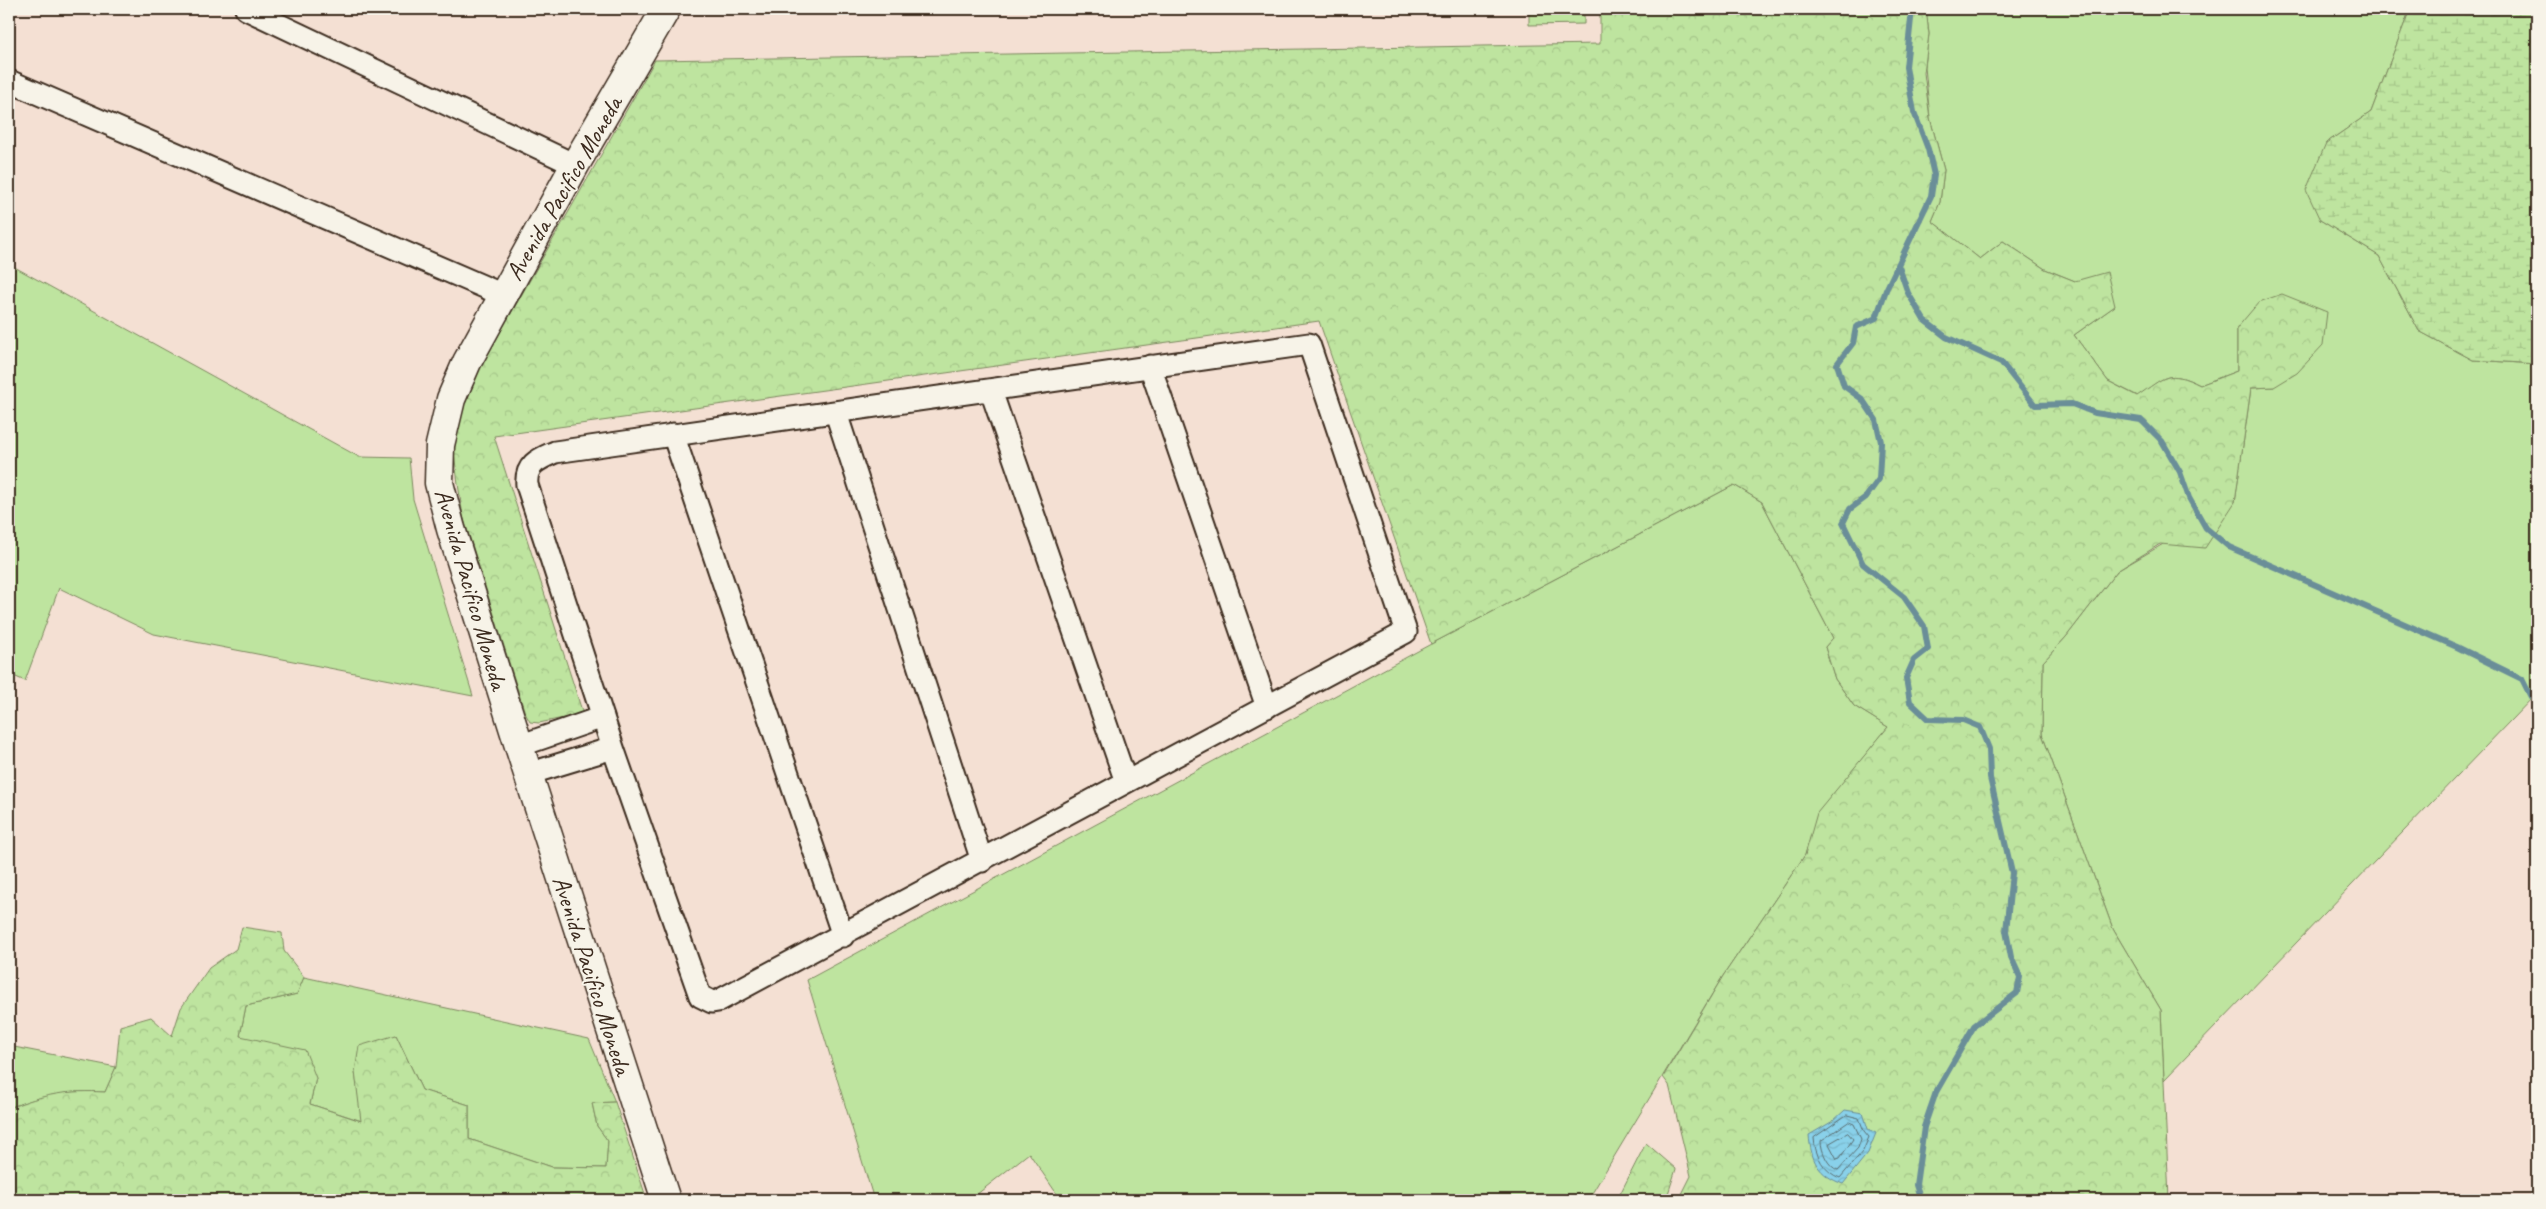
<svg xmlns="http://www.w3.org/2000/svg" width="2546" height="1209" font-family="Caveat,sans-serif">
  <style>
    .grass { fill: #bee49f; stroke: #7c875e }
    .forest { fill: url(#forest-crowns); stroke: #7c875e }
    .wetland { fill: url(#wetland-marsh); stroke: #7c875e }
    .water { fill: url(#water-waves); stroke: #6a8e98 }
    .lines { fill: none; stroke-linecap: round; stroke-linejoin: round }
    .shore { stroke: #5a6d70; stroke-width: 1 }
    .stream { stroke: #6a8e98; stroke-width: 6 }
    .street-casing { stroke: #3b2a1e; stroke-width: 25 }
    .secondary-casing { stroke: #3b2a1e; stroke-width: 31 }
    .street { stroke: #f7f3e8; stroke-width: 21 }
    .secondary { stroke: #f7f3e8; stroke-width: 28 }
    .labels { text-anchor: middle; stroke-width: 4; stroke-linejoin: round; paint-order: stroke }
    .street-label { font-size: 25px; fill: #3b2a1e; stroke: #f7f3e8 }
  </style>
  <defs>
    <pattern id="forest-crowns" width="20" height="18" patternUnits="userSpaceOnUse" patternTransform="scale(1.25)"><rect width="20" height="18" fill="#bee49f"/><path d="M2 6a3 3 0 1 1 6 0M12 15a3 3 0 1 1 6 0" fill="none" stroke="#a4c488"/></pattern>
    <pattern id="wetland-marsh" width="20" height="14" patternUnits="userSpaceOnUse" patternTransform="scale(1.25)"><rect width="20" height="14" fill="#bee49f"/><path d="M1 5h8M5 5V1M11 12h8M15 12V8" fill="none" stroke="#a4c488"/></pattern>
    <pattern id="water-waves" width="16" height="10" patternUnits="userSpaceOnUse" patternTransform="scale(1.25)"><rect width="16" height="10" fill="#89d1ea"/><path d="M0 5q4-4 8 0t8 0" fill="none" stroke="#77b4c8"/></pattern>
  </defs>
  <rect width="100%" height="100%" fill="#f4e0d3"/>
  <filter id="ink" filterUnits="userSpaceOnUse"><feTurbulence type="fractalNoise" baseFrequency=".02" numOctaves="2"/><feDisplacementMap in="SourceGraphic" scale="10" xChannelSelector="R" yChannelSelector="G"/><feConvolveMatrix kernelMatrix="1 2 1 2 8 2 1 2 1" color-interpolation-filters="sRGB"/></filter>
  <g filter="url(#ink)">
    <!-- grass -->
    <path class="grass" d="M1529 9H1584V24L1529 25Z
      M1926 9H2410L2371 112 2326 143 2320 220 2379 256 2419 331 2473 360 2537 364V693L2164 1080 2161 1010 2113 929 2042 734 2043 662 2066 637 2117 571 2235 502 2251 388 2274 387 2237 328V371L2200 385C2168 369 2165 377 2138 396L2108 381 2074 335 2115 306 2075 281 2045 269 2003 241 1980 259 1932 221 1940 202 1944 170 1930 118 1925 67 1929 34Z
      M9 264 359 457 409 458 413 499 473 696 154 634 59 588 25 681 9 674Z
      M1734 485 1762 502 1833 638 1825 647 1835 679 1854 706 1888 727 1818 813 1805 855 1723 976 1588 1200H1061L1029 1153 976 1195 961 1200H874L807 980 1431 644Z
      M304 977 589 1039 615 1102 592 1103 597 1126 608 1141 606 1168 552 1167 469 1139V1105L422 1090 396 1035 355 1072 362 1121 310 1104 316 1078 240 1036 246 1006 297 994Z
      M9 1046 116 1067 105 1092C68 1090 43 1095 9 1108Z"/>
    <!-- forest -->
    <path class="forest" d="M1600 9H1926L1929 34 1924 73 1930 118 1944 170 1940 202 1932 221 1980 259 2003 241 2045 269 2075 281 2107 272 2115 306 2074 335 2108 381 2137 396C2165 377 2168 369 2200 385L2237 371V328L2259 302 2282 294 2327 312 2323 345 2297 373 2274 387 2251 388 2235 502 2205 548 2160 544 2117 571 2066 637 2043 662 2042 734 2113 929 2161 1010 2169 1200H1679L1691 1176 1669 1085 1663 1077 1723 976 1805 855 1817 813 1888 727 1854 706 1835 679 1825 647 1833 638 1762 502 1734 485 1431 644 1319 321 494 436 583 714 539 723 530 722 525 713 463 516 458 484 454 452 459 415 472 382 655 60 1600 44Z
      M242 927 282 933 284 951 304 977 297 994 246 1006 240 1036 305 1050 316 1078 310 1104 361 1121 355 1072 359 1046 396 1035 422 1090 469 1105V1139L552 1167 606 1168 608 1141 597 1126 592 1103 615 1102 647 1200H9V1108C45 1094 67 1090 105 1092L116 1067 120 1026 151 1017 172 1036 181 1008 209 968 236 949Z
      M1646 1143 1676 1169 1666 1200H1617Z"/>
    <!-- wetland -->
    <path class="wetland" d="M2410 9H2537V364L2473 360 2419 331 2379 256 2320 220 2306 190 2326 143 2371 112Z"/>
    <!-- water -->
    <path class="water" d="M1845 1110 1863 1113 1868 1129 1876 1133 1868 1153 1843 1184C1818 1175 1811 1161 1809 1135L1833 1121Z"/>
    <g class="lines">
      <!-- shore -->
      <path class="shore" d="M1847 1115 1859 1118 1864 1131 1869 1137 1863 1151 1840 1178C1824 1172 1815 1156 1814 1138Z
        M1849 1122 1854 1124 1861 1139 1858 1148 1838 1170C1828 1167 1821 1151 1821 1141Z
        M1848 1133 1853 1139 1840 1158 1837 1159 1829 1144Z"/>
      <!-- stream -->
      <path class="stream" d="M1912 9 1906 67 1914 112 1928 149 1934 175 1931 196 1886 290 1876 318 1856 327 1853 343 1837 364 1844 386 1862 399 1876 420 1881 442 1879 479 1866 497 1850 509 1843 523 1863 564 1904 597 1924 626 1928 649 1914 660 1906 678 1910 702 1928 719 1963 720 1980 727 1989 749 1990 778 2012 873 2006 931 2011 957 2020 977 2017 993 1974 1026 1936 1092 1924 1127 1916 1185 1921 1200
        M1899 267 1908 293 1924 320 1946 337 2001 362 2035 405 2072 404 2095 413 2141 420 2162 441 2180 472 2189 498 2206 528 2229 547 2457 647 2522 679 2531 697 2537 701"/>
      <!-- street casing -->
      <g class="street-casing">
        <path id="street" d="M246 9 575 165
          M9 81 503 295
          M1309 344 1406 632 718 1001 712 1002 700 996 613 748 527 485C525 464 539 459 555 452Z
          M1150 366 1267 707
          M991 391 1126 782
          M836 413 982 861
          M673 434 843 936
          M519 746 603 717
          M528 774 613 748"/>
      </g>
      <!-- secondary casing -->
      <g class="secondary-casing">
        <path id="secondary" d="M666 1200 519 746 451 529 439 483 440 445 451 399 467 362 575 165 666 9"/>
      </g>
      <!-- street -->
      <use href="#street" class="street"/>
      <!-- secondary -->
      <use href="#secondary" class="secondary"/>
    </g>
  </g>
  <g class="labels">
    <!-- street labels -->
    <g class="street-label">
      <text transform="translate(563 188) rotate(-60)" y="9">Avenida Pacifico Moneda</text>
      <text transform="translate(472 589) rotate(74)" y="9">Avenida Pacifico Moneda</text>
      <text transform="translate(593 975) rotate(72)" y="9">Avenida Pacifico Moneda</text>
    </g>
  </g>
  <!-- margin -->
  <rect width="2546" height="1209" fill="none" stroke="#f7f3e8" stroke-width="30"/>
  <rect x="15" y="15" width="2516" height="1179" fill="none" stroke="#3b2a1e" stroke-width="2" filter="url(#ink)"/>
</svg>
